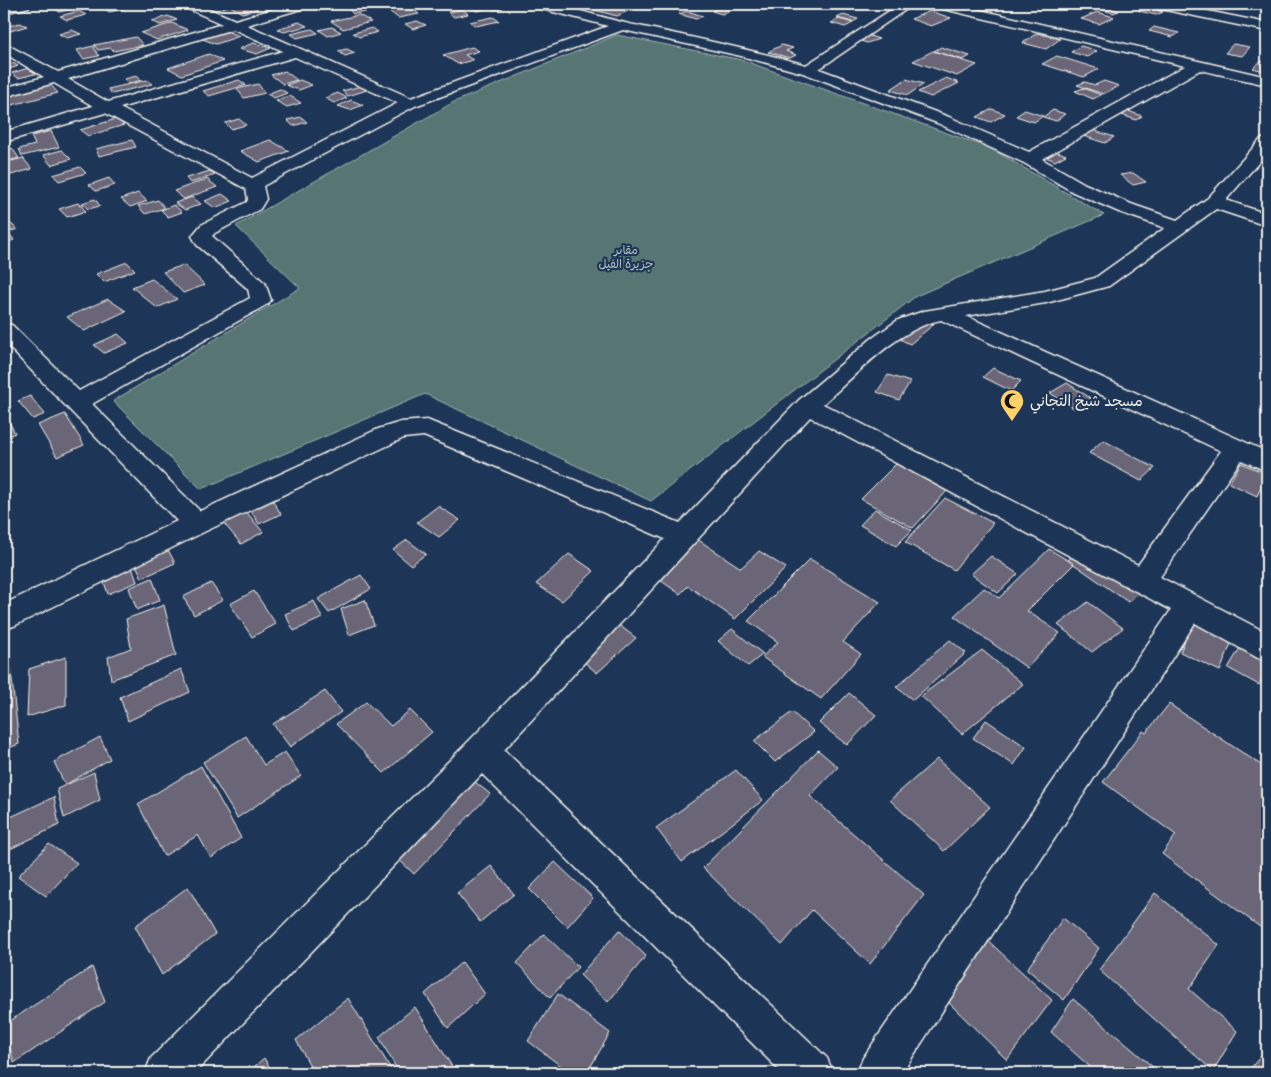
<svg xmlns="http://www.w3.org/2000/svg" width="1271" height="1077" font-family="Sriracha,'Playpen Sans Arabic',sans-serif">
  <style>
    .green { fill: #567573; stroke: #a5b3ae }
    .building { fill: #6b6678; stroke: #f4f1e8 }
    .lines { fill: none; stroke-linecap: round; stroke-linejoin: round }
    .minor-casing { stroke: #f4f1e8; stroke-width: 3 }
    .minor { fill: #1d3557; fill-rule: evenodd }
    .labels { text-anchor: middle; stroke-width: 4.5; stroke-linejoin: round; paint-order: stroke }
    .far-park-label { font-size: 12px; fill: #b5bfb9; stroke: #1d3557 }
    .poi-label { font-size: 15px; fill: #f4f1e8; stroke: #1d3557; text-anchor: start }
  </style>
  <rect width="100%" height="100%" fill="#1d3557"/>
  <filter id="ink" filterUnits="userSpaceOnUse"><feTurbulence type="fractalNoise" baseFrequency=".02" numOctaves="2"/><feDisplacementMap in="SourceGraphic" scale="10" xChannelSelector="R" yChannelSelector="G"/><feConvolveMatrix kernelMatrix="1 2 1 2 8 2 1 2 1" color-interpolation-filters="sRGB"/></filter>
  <g filter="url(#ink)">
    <!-- green -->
    <path class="green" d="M617 35 742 60 992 149 1104 215 916 296 651 501 425 394 201 489 113 401 300 288 236 226 454 102Z"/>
    <!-- building -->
    <path class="building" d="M66 4H73L78 8 59 12 53 6Z
      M118 4H148L109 12 104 8 120 5Z
      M215 4H249L258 9 242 13 230 6 222 8Z
      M364 4 371 11 353 14 347 7Z
      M408 4H441L415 9Z
      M484 4H493L503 8 494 10 489 8 477 11 470 8Z
      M607 4H643L617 16 594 10Z
      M727 4 737 7 722 14 712 11Z
      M1103 6 1119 11 1113 13 1097 8Z
      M410 7 419 14 398 18 389 11Z
      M1146 7 1163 12 1156 15 1139 11Z
      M462 9 468 14 454 17 448 12Z
      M79 11 86 15 67 20 60 16Z
      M687 11 703 16 696 19 679 14Z
      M930 11 951 18 931 26 911 19Z
      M1097 12 1114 17 1099 24 1081 19Z
      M359 15 371 22 343 29 331 21Z
      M843 15 858 19 853 22 837 18Z
      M168 16 177 20 160 25 152 21Z
      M493 17 499 21 476 26 470 22Z
      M839 19 853 23 845 27 831 23Z
      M417 21 426 25 413 29 405 24Z
      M299 22 307 26 284 32 277 29Z
      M20 23 27 26 7 32 4 30V27Z
      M172 23 188 30 157 40 141 33Z
      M332 27 341 32 328 36 319 30Z
      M1154 27 1179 33 1173 37 1149 31Z
      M372 28 378 32 359 37 353 33Z
      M221 29 240 36 216 44 197 37Z
      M312 29 318 33 297 38 291 34Z
      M72 30 81 34 67 38 59 34Z
      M1037 33 1060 39 1046 49 1023 43Z
      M867 35 879 39 867 43 855 39Z
      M136 37 143 45 114 51 111 48 98 50 94 45Z
      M253 43 271 48 257 54 239 49Z
      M1233 44 1250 47 1242 56 1225 53Z
      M782 45 793 48 786 51 796 55 790 58 768 52Z
      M93 46 99 56 83 59 77 50Z
      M1081 46 1097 51 1087 57 1071 52Z
      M472 47 479 51 465 55 473 60 458 64 443 55Z
      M941 47 970 56 963 60 934 51Z
      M347 49 355 53 345 56 338 51Z
      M933 51 977 65 957 76 913 61Z
      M209 54 223 61 182 75 168 68Z
      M1057 56 1099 69 1084 77 1042 64Z
      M9 61 18 66 4 71V63Z
      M1261 61 1267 62V72L1253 68Z
      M32 67 39 73 18 78 12 73Z
      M285 71 297 80 283 84 271 75Z
      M137 76 141 80 128 84 124 79Z
      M946 78 959 83 931 97 918 92Z
      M906 79 924 84 908 95 890 90Z
      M147 80 152 84 112 94 108 89Z
      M239 80 246 85 209 96 203 91Z
      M300 80 312 85 299 90 286 85Z
      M1104 81 1119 86 1103 94 1077 85 1085 82 1095 85Z
      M48 82 58 93 8 106 4 100V95Z
      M258 84 265 93 244 98 237 89Z
      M361 86 367 90 348 96 342 91Z
      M1084 88 1101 95 1093 99 1075 91Z
      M280 89 287 93 274 98 267 94Z
      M338 93 347 98 334 103 325 98Z
      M290 96 301 103 287 107 276 101Z
      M351 100 363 105 350 110 338 106Z
      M992 109 1005 114 991 122 977 117Z
      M1025 110 1043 116 1034 122 1016 116Z
      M1053 110 1065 114 1056 121 1043 117Z
      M1128 111 1142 116 1136 120 1122 115Z
      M301 117 307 122 293 126 287 120Z
      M116 119 124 125 88 136 80 130Z
      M239 119 246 125 231 129 225 123Z
      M1083 127 1114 137 1105 143 1074 133Z
      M51 131 59 147 22 156 19 149 35 145 31 136Z
      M132 140 136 147 99 156 96 149Z
      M270 140 289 151 259 162 240 151Z
      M12 148 19 158 4 162V150Z
      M62 150 71 159 51 165 43 155Z
      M1053 150 1066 155 1055 161 1041 155Z
      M23 158 32 169 4 177V163Z
      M80 167 86 173 59 181 53 175Z
      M210 171 215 175 190 183 186 178Z
      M1133 173 1146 182 1133 185 1120 175Z
      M109 178 115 185 96 191 89 185Z
      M207 179 217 187 184 199 174 191Z
      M138 193 147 201 130 207 121 199Z
      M222 194 232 201 215 208 205 201Z
      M192 197 201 204 185 210 175 203Z
      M95 199 100 206 88 209 82 203Z
      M158 200 165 208 145 214 138 206Z
      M78 203 86 211 67 217 59 209Z
      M174 205 182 212 168 217 161 210Z
      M4 218 17 229 4 234Z
      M9 233 14 240 4 244V235Z
      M127 262 135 270 104 282 96 274Z
      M184 265 205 285 183 293 163 272Z
      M152 279 177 299 157 308 132 287Z
      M108 299 126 311 84 331 67 317Z
      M911 314 934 324 910 344 887 333Z
      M118 334 128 343 104 353 94 345Z
      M993 368 1021 381 1011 391 983 377Z
      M888 375 910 382 899 400 877 392Z
      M1067 383 1092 399 1075 409 1050 393Z
      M30 396 45 414 33 419 18 401Z
      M4 412 15 433 4 438Z
      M65 414 84 445 57 457 38 425Z
      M1103 440 1155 468 1141 481 1089 453Z
      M1241 463 1267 474 1257 496 1229 483Z
      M896 464 947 491 913 528 861 499Z
      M271 498 281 514 259 524 249 508Z
      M945 498 993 523 954 570 905 542Z
      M438 506 460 520 439 537 417 522Z
      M244 509 263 532 241 544 222 521Z
      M875 509 912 530 896 546 860 525Z
      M697 539 741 568 759 551 786 568 735 619 688 586 680 594 654 576Z
      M407 540 426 554 411 565 393 550Z
      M165 544 175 563 142 578 133 558Z
      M1083 548 1143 589 1128 602 1068 560Z
      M1049 549 1074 564 1027 611 1060 633 1027 668 954 616 984 588 999 598Z
      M569 554 594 571 562 601 536 584Z
      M991 556 1018 574 998 593 971 574Z
      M810 559 880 602 843 642 861 654 821 699 762 657 778 642 748 621Z
      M130 561 137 582 108 594 101 573Z
      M361 575 371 589 329 613 318 599Z
      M152 578 160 600 137 610 129 588Z
      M211 583 223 600 194 615 183 597Z
      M254 591 276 624 252 637 230 604Z
      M365 600 374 625 349 635 341 609Z
      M314 601 322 618 294 631 285 614Z
      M1088 602 1123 628 1092 652 1058 625Z
      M164 605 176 655 111 680 108 657 131 648 126 619Z
      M615 622 636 638 597 673 577 656Z
      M1193 622 1232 641 1220 671 1180 652Z
      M6 625 19 744 4 750V626Z
      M732 629 763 654 748 666 718 641Z
      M950 640 966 653 913 700 896 687Z
      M1240 648 1267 663V669L1259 685 1228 668Z
      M982 650 1023 684 962 734 921 696Z
      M66 657V705L27 717 29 669Z
      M181 669 190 692 128 721 120 697Z
      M325 691 341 712 290 747 273 724Z
      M849 693 876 715 847 745 819 723Z
      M366 702 391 726 410 710 432 732 384 773 336 724Z
      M1169 704 1267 769V924L1264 930 1162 854 1176 835 1103 782 1143 731 1146 733Z
      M792 712 814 732 775 762 754 741Z
      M986 720 1026 747 1014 765 973 738Z
      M246 736 264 765 285 752 301 776 237 818 203 762Z
      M100 737 110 759 65 785 54 762Z
      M818 750 838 767 810 796 924 895 870 964 812 910 782 945 703 868Z
      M937 759 990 807 944 851 890 800Z
      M201 766 241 838 211 858 198 835 164 856 138 804Z
      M736 770 763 800 682 862 656 828Z
      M94 772 100 800 64 818 57 789Z
      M469 777 490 794 414 874 393 854Z
      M54 797 59 825 4 852V820Z
      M49 844 77 863 46 896 18 876Z
      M555 862 593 898 567 927 529 889Z
      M491 866 514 894 480 922 457 893Z
      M188 887 215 934 162 975 135 926Z
      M1155 893 1219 945 1189 989 1237 1031 1213 1071 1099 970Z
      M1063 918 1099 948 1064 1000 1027 969Z
      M619 930 646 956 608 1002 580 975Z
      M544 934 578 967 550 998 517 963Z
      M984 937 1052 1000 1007 1060 938 992Z
      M462 962 485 994 448 1028 425 994Z
      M92 967 105 1002 14 1063 4 1025Z
      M558 994 610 1033 587 1073H570L528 1041Z
      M348 998 391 1069 386 1073H314L296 1040Z
      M1073 999 1160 1073H1097L1051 1032Z
      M415 1007 456 1073H399L379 1037Z
      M1267 1048V1073H1247Z
      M264 1058 273 1073H247Z"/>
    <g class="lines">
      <!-- minor casing -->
      <g class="minor-casing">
        <path id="minor" d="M10 4H31L29 7 4 13V5Z
          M182 4H198L235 20 291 4H310L308 7 247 25 411 98 608 26 534 7 532 4C564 4 593 15 625 23 685 36 746 48 806 65L900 4H914L819 69 949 117 1029 152 1185 66 939 8 935 7 933 4H954L1267 77V85L1200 70 1042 159 1085 184 1131 204 1177 220 1208 198 1261 139 1267 138V153L1226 200 1267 214V226L1216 209 1109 286 1046 303 966 316 1267 452V471L1241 460 1160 577 1267 633V661L1256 657 1195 623 902 1073H857L863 1058 1171 610 810 417 504 750 827 1058 833 1073H782L482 774 195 1073H145L151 1058 470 740 665 539 424 436 404 438 206 531 14 626 4 629V604L177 521 4 342V324L12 325 79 391 250 298 248 289 197 245 192 236 201 225 247 202 248 199 246 189 105 113 4 142V132L93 106 54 83 4 97V88L44 77 4 53V43L58 72 222 24 184 7ZM233 29 283 51 108 102 68 79ZM623 30 741 56 803 73 937 123 1024 163 1073 192 1119 212 1165 228 1095 278 1045 291 924 311 898 320 871 339 799 400 680 523 427 420 401 422 378 429 200 511 92 404 268 304 271 300 265 283 212 236 215 233 260 209 266 199 263 186 415 106ZM295 57 398 103 252 178 120 108ZM941 320 1221 451 1138 565 823 404C856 375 898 328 941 320Z
          M1150 4H1173L1267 23V31L1156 8 1152 7Z"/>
      </g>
      <!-- minor -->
      <use href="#minor" class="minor"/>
    </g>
  </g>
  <!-- icons -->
  <defs>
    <g id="mosque-pin" transform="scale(1.25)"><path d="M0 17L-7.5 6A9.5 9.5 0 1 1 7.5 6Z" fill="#ffd166" stroke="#1d3557"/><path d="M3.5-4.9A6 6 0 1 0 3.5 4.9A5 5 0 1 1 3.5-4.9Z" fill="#111"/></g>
  </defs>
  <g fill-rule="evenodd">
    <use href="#mosque-pin" x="1012" y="401"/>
  </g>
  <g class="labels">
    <!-- far-park labels -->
    <g class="far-park-label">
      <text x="626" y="254">مقابر<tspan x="626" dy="14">جزيرة الفيل</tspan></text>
    </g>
    <!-- poi labels -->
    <g class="poi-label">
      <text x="1030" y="406">مسجد شيخ التجاني</text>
    </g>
  </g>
  <!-- margin -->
  <rect width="1271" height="1077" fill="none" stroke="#1d3557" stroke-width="20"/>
  <rect x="10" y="10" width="1251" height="1057" fill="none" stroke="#f4f1e8" stroke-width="2" filter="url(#ink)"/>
</svg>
